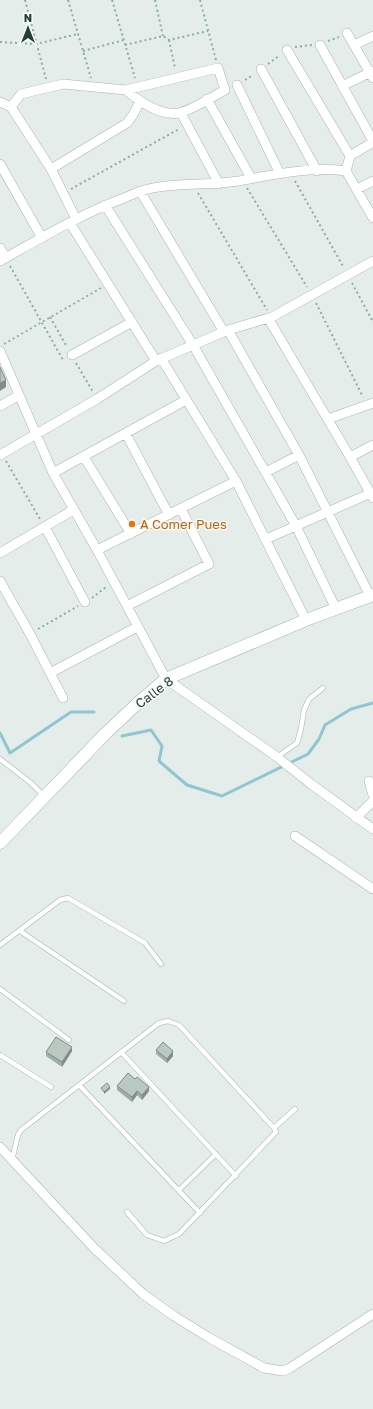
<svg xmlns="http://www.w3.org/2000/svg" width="373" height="1409" font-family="'Golos Text',sans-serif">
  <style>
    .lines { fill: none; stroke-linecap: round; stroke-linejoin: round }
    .stream { stroke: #8fc6d0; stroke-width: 3 }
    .lane-casing { stroke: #a7b5b0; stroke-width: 5.5 }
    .street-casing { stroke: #a7b5b0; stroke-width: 10 }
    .secondary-casing { stroke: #a3b9b1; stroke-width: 13 }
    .path { stroke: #86b0a2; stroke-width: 2; stroke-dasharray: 2 3; stroke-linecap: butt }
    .lane { stroke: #fff; stroke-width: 4.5 }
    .street { stroke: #fff; stroke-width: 9 }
    .secondary { stroke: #fff; stroke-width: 12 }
    .wall { fill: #a0aca7 }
    .shaded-wall { fill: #828c88 }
    .building { fill: #bac8c2; stroke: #828c88 }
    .food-dot { fill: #e8710a; stroke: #f5faf7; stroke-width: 1.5 }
    .labels { text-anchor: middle; stroke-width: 3; stroke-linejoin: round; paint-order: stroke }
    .food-label { font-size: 13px; fill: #c56008; stroke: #f5faf7; text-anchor: start }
    .street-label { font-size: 13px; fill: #243e37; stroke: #f5faf7 }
  </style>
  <rect width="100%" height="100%" fill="#e4ede9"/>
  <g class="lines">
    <!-- stream -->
    <path class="stream" d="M0 733 10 753 71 712H94
      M122 736 151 730 162 746 159 761 187 785 222 796 308 754 319 739 325 725 351 709 373 703"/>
    <!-- lane casing -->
    <g class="lane-casing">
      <path id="lane" d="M277 757 297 743 301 729 304 710 309 699 323 688
        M0 759 31 783 44 796
        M20 931 124 1001
        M0 945 60 900 68 898 145 943 161 964
        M0 989 69 1040
        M121 1052 236 1176
        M0 1055 51 1087
        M79 1085 200 1213
        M274 1128 295 1109
        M12 1160 18 1135 21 1130 159 1023 168 1021 179 1025 274 1128 276 1132 179 1234 164 1241 147 1235 127 1212
        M179 1190 216 1154"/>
    </g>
    <!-- street casing -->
    <g class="street-casing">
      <path id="street" d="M347 33 373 78
        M320 45 373 141
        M354 45 373 36
        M287 50 350 156
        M261 69 317 171
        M237 85 280 174
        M342 86 373 71
        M207 99 251 178
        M0 102 11 107 51 169 76 219
        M11 107 21 94 63 84 126 90 218 68 225 90C214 96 190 111 179 113 160 116 140 102 126 90
        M181 113 219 184
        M373 142 350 156 346 171 373 218
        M0 164 42 238
        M51 169 127 123 133 115 140 101
        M357 189 373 181
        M140 191 224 332
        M105 205 193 345 296 526 336 609
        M70 223 156 361
        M0 248 6 258
        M0 261C41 238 81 214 124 198 135 193 147 188 159 187 185 183 212 185 238 181 273 175 311 166 346 171
        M268 318 350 457 373 498
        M228 330 299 455 370 596
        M0 351 53 473 97 550 166 679 277 757 311 784 373 829
        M72 355 132 322
        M161 358 236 481 306 620
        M0 406 18 396
        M328 419 373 403
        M126 434 169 515
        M0 455 97 399 156 361 228 330 272 317 373 261
        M84 457 131 534
        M350 457 373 445
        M266 472 299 455
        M53 473 186 400
        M45 527 85 602
        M266 539 371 493
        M97 550 236 481
        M0 553 73 510
        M0 581 30 634 63 698
        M127 606 209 564 181 509
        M50 673 137 627
        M369 781 373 795
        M356 818 373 801
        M295 836 373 889
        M0 1147 94 1248 143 1294 174 1316 208 1337 264 1368 283 1371 290 1368 373 1314"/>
    </g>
    <!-- secondary casing -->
    <g class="secondary-casing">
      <path id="secondary" d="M0 843 106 733 139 702 166 679 306 620 373 595"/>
    </g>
    <!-- path -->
    <path class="path" d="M25 0 46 79
      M68 0 91 78
      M112 0 135 78
      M155 0 163 36
      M200 0 216 60
      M169 40 175 68
      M328 41 339 37
      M0 42 36 44 78 34
      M125 45 163 36 169 40 208 31
      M295 47 312 45
      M83 51 124 40
      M268 64 279 56
      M245 80 253 75
      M295 181 344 268
      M247 188 307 287
      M71 189 179 129
      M198 193 267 310
      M10 266 63 360 64 359
      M352 283 373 322
      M316 303 363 397
      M50 317 67 347
      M4 344 101 288
      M76 363 93 392
      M6 461 40 519
      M92 598 106 587
      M38 629 78 606"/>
    <!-- lane -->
    <use href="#lane" class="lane"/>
    <!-- street -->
    <use href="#street" class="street"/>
    <!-- secondary -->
    <use href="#secondary" class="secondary"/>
  </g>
  <!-- wall -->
  <path class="wall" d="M156 1050 173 1056 167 1063 156 1054Z
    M72 1051 62 1067 46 1056V1052Z
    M135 1079 149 1091 142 1100 137 1095 132 1102 117 1090V1086Z"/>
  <!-- shaded-wall -->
  <path class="shaded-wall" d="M6 380V387L0 391V383Z
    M72 1047V1051L62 1067V1062Z
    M173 1051V1056L167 1063V1059Z
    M110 1087V1089L104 1094V1092Z
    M149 1087V1091L142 1100V1095Z
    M137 1091V1095L132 1102V1097Z"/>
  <!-- building -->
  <path class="building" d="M0 367 6 380 0 383Z
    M56 1037 72 1047 62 1062 46 1052Z
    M163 1042 173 1051 167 1059 156 1050Z
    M128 1073 135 1079 137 1077 149 1087 142 1095 137 1091 132 1097 117 1086Z
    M107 1083 110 1087 104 1092 101 1088Z"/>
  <!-- markers -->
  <circle class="food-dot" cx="132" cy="524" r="4"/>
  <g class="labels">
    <!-- food labels -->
    <g class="food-label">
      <text x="140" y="529">A Comer Pues</text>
    </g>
    <!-- street labels -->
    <g class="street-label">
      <text transform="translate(154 692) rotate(-37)" y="5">Calle 8</text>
    </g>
  </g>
  <!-- north arrow -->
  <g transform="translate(28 28)" stroke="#f5faf7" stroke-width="3" paint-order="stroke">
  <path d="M0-3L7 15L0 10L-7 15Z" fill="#243e37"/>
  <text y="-6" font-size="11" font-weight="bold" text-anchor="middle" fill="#243e37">N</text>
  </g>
</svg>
